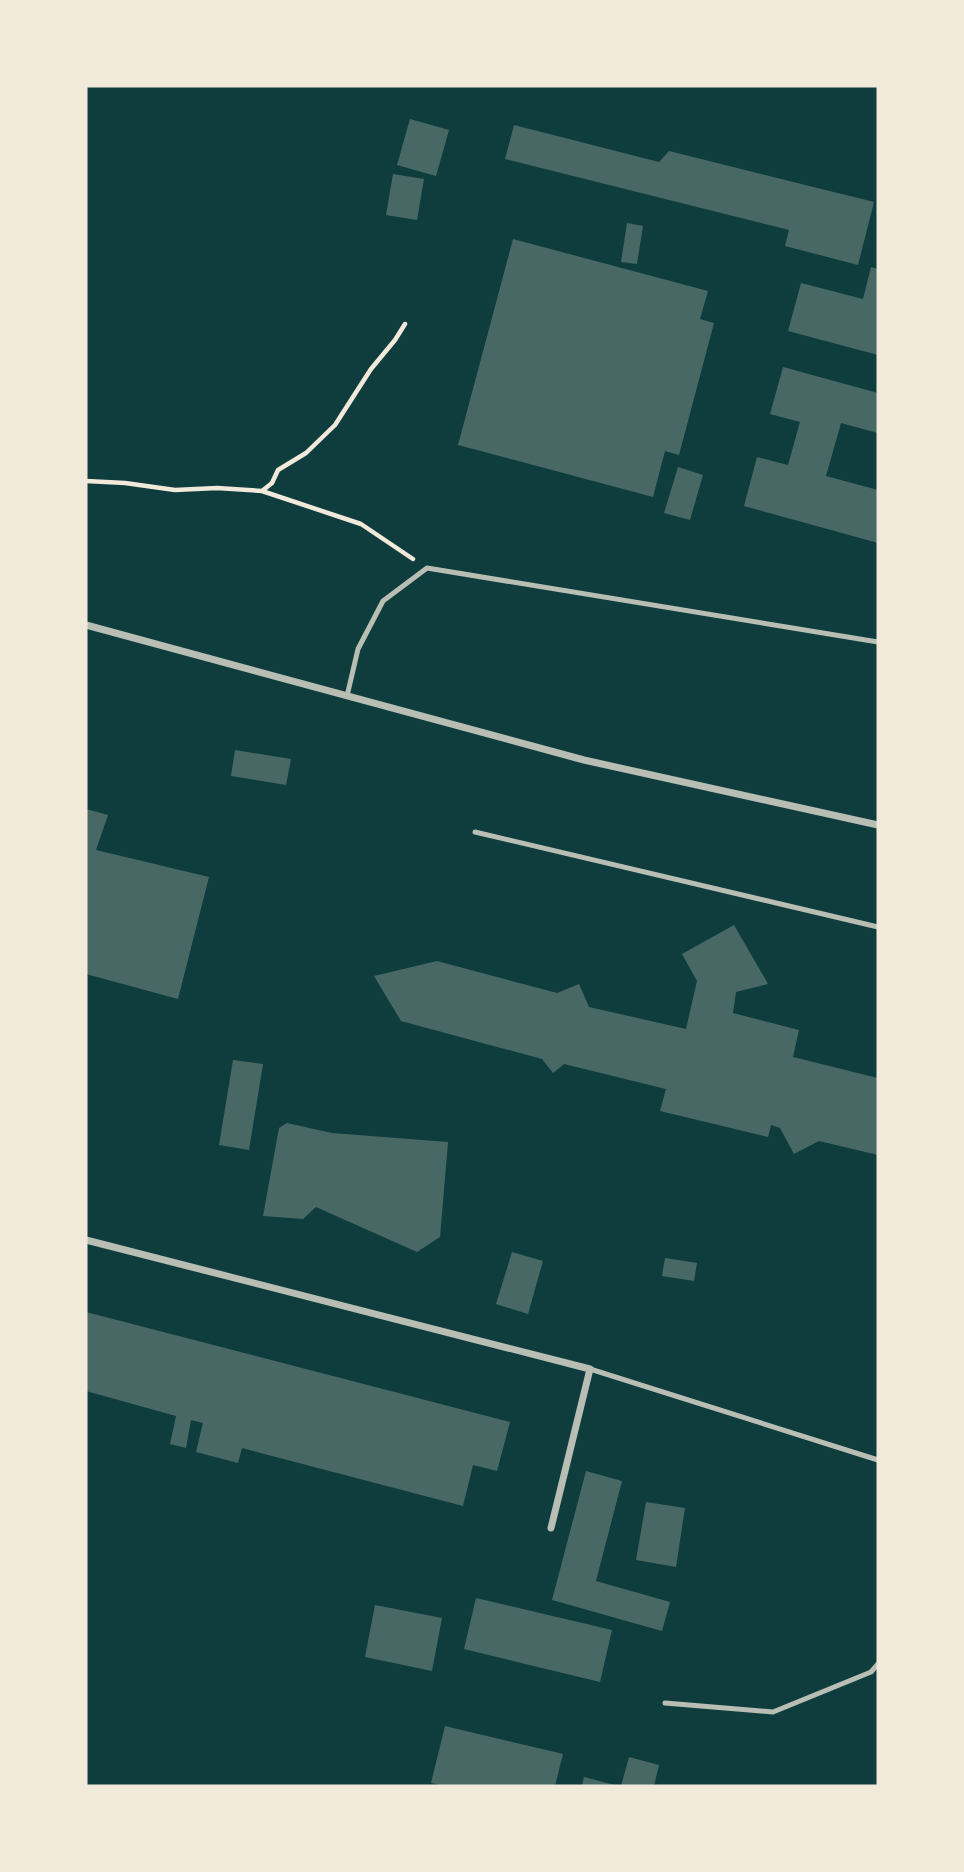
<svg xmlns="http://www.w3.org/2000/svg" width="964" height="1872" font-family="'Work Sans',sans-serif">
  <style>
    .building { fill: #486865 }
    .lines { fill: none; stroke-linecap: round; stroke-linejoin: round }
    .path { stroke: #f1e9da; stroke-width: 4.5 }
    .service { stroke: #b8beb3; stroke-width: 5 }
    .minor { stroke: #b8beb3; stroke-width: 7 }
  </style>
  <rect width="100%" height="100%" fill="#0f3d3e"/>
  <!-- building -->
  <path class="building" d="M410 119 449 130 436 176 397 165Z
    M514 125 659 162 669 151 874 202 858 265 785 246 789 230 505 159Z
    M393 174 424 179 417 220 386 215Z
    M627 223 643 226 637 264 621 262Z
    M513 239 708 291 700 319 714 323 679 455 665 451 653 497 458 445Z
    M871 267 878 269V355L788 331 801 283 863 299Z
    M783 367 878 393V433L841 423 826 476 878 490V543L744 506 757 457 788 465 800 422 770 414Z
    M678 467 703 475 690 520 664 513Z
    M235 750 291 759 286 785 231 776Z
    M86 809 108 815 96 850 209 877 178 999 86 974Z
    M734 925 768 984 736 992 733 1013 799 1030 793 1057 878 1078V1155L819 1141 794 1154 780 1128 771 1125 768 1137 660 1111 666 1089 564 1064 553 1073 542 1059 401 1021 374 976 437 961 557 993 579 984 589 1007 686 1029 697 981 682 954Z
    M233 1060 263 1064 249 1150 219 1145Z
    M287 1123 332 1133 448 1142 440 1237 417 1252 316 1207 303 1219 263 1216 279 1128Z
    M512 1252 543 1261 528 1314 496 1304Z
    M665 1258 697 1263 694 1281 662 1276Z
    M86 1312 510 1422 497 1471 473 1465 463 1506 242 1448 238 1463 196 1452 203 1423 191 1420 186 1448 170 1444 176 1416 86 1391Z
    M586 1471 622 1481 596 1581 670 1602 662 1631 552 1600Z
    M646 1502 685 1508 676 1567 636 1560Z
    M476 1598 612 1630 600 1682 464 1649Z
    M375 1605 442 1618 432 1671 365 1657Z
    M445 1726 563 1754 555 1786H445L431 1783Z
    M629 1757 659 1765 654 1786H621Z
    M584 1777 615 1785 614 1786H582Z"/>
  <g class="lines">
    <!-- path -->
    <path class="path" d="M86 481 125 483 175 490 217 488 262 491 272 483 278 470 306 453 335 425 371 369 395 340 405 324
      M262 491 361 524 413 559"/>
    <!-- service -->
    <path class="service" d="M347 696 358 649 383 601 427 568 878 642
      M475 832 878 927
      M590 1369 878 1460
      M665 1703 773 1712 871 1672 878 1664"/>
    <!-- minor -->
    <path class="minor" d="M86 625 584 760 878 825
      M86 1240 590 1369 551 1528"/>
  </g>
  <!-- border -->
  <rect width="964" height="1872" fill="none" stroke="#f1e9da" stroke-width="175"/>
</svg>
